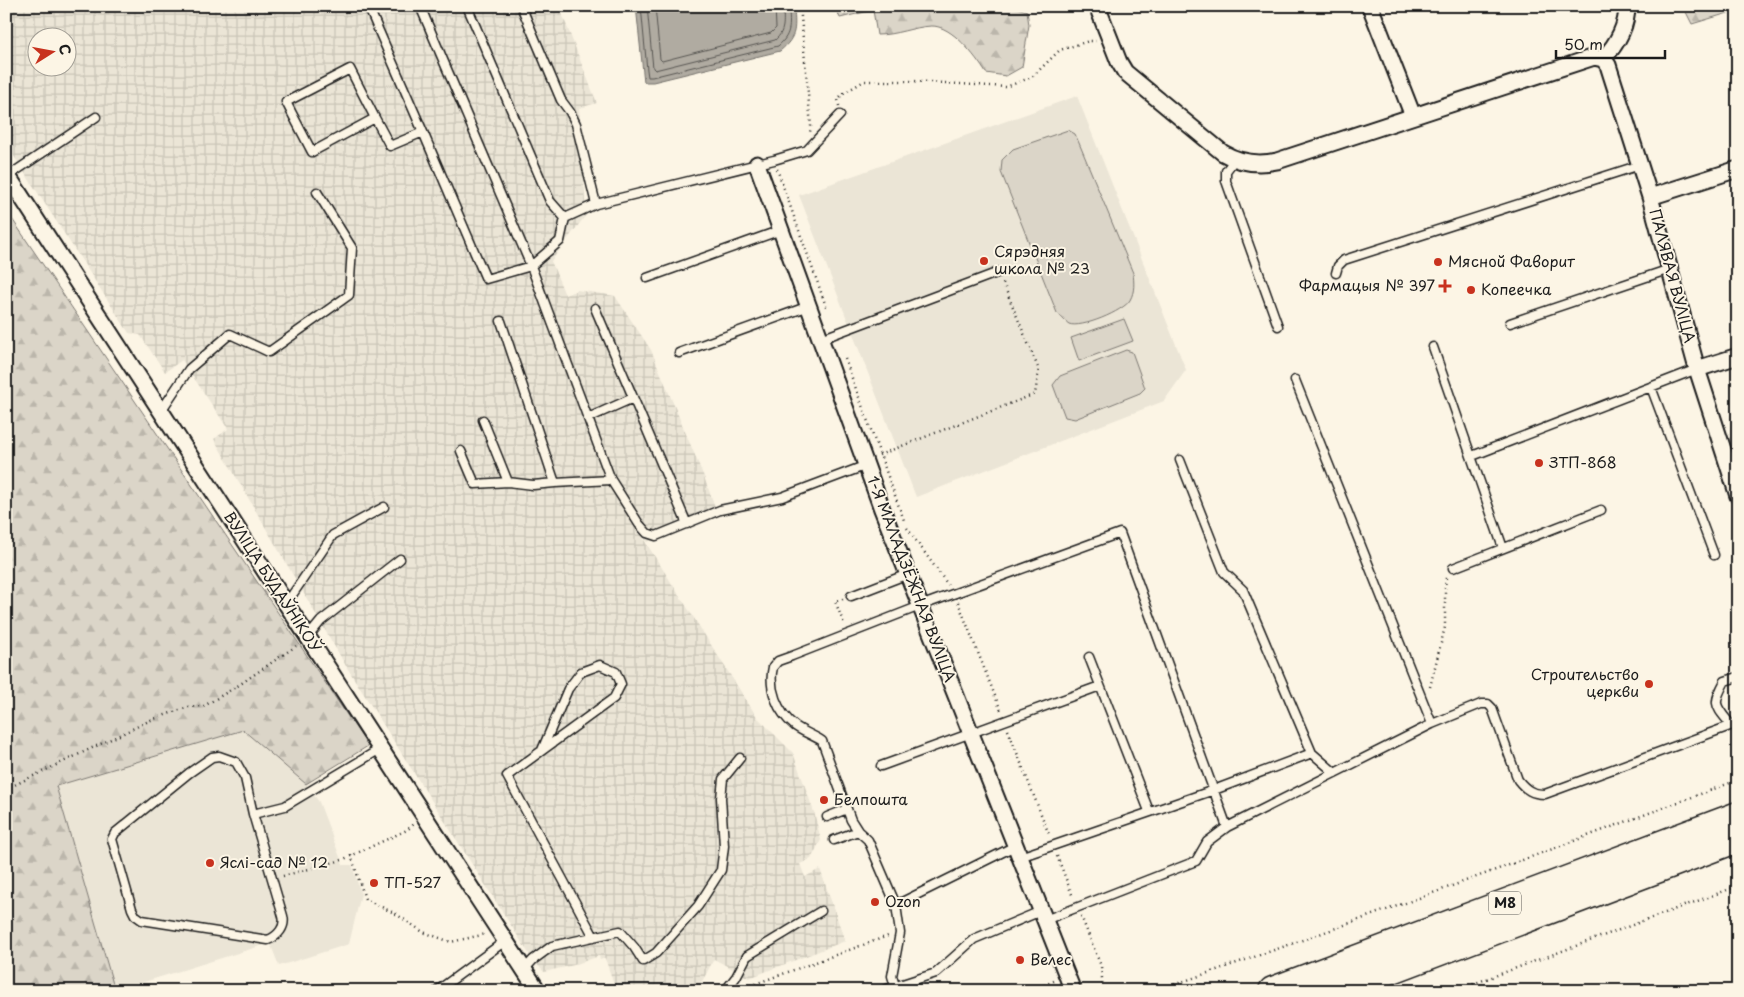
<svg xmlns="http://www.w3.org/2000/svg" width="1744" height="997" font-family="'Playpen Sans',sans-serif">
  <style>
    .built { fill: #ebe5d6 }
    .industrial { fill: url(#industrial-grid); fill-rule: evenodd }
    .forest { fill: url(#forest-firs); stroke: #7c7872 }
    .green { fill: #dbd5c8; stroke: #7c7872 }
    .water { fill: #b0aba1; stroke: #75726c }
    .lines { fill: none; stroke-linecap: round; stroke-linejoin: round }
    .shore { stroke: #575551; stroke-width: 1 }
    .lane-casing { stroke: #1c1c1c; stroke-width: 11 }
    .street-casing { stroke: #1c1c1c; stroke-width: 19 }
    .highway-casing { stroke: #1c1c1c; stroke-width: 31 }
    .path { stroke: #1c1c1c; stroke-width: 2.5; stroke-dasharray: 1 4; stroke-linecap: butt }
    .lane { stroke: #fcf5e5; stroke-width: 8 }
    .street { stroke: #fcf5e5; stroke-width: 15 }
    .highway { stroke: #fcf5e5; stroke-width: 28 }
    .poi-dot { fill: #c8321e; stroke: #fcf5e5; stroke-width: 2 }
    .labels { text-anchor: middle; stroke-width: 4; stroke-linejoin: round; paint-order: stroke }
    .shield { fill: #fcf5e5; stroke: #5f5d58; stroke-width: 1 }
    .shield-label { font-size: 14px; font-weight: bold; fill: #1c1c1c }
    .poi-label { font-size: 15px; fill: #1c1c1c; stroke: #fcf5e5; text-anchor: start }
    .street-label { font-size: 15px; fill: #1c1c1c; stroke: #fcf5e5 }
  </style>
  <defs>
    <pattern id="industrial-grid" width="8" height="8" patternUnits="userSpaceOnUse" patternTransform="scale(1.25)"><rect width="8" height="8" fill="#ebe5d6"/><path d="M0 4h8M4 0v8" fill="none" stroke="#c9c4b7"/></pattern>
    <pattern id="forest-firs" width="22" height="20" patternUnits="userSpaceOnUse" patternTransform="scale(1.25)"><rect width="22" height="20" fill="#dbd5c8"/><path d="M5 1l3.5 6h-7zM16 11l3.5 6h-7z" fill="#bbb6ab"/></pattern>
  </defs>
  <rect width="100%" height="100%" fill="#fcf5e5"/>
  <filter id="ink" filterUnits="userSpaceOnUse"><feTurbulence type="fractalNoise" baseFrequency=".02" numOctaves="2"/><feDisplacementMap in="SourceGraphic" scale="10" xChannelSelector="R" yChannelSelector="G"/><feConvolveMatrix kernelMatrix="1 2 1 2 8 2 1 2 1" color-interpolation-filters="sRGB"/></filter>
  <g filter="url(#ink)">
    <!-- built -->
    <path class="built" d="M1077 96 1186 370 1164 401 916 497 799 195Z
      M243 730 306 784 319 802 343 865H352L361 894 349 944 279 966 270 943 115 991 56 786Z"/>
    <!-- industrial -->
    <path class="industrial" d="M6 6H559L597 103 579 108 586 215 551 261 565 295 577 290 615 296 651 350 704 477 717 512 648 542 641 535 757 717 793 753 814 812 821 840 811 859 800 864 805 877 820 869 845 941 749 978 714 959 698 989 694 991H616L605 958 600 960 599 956 574 965 544 972 533 960 346 666 214 439 228 429 182 360 165 372 140 335 129 333 6 144ZM38 38H68V68H38Z"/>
    <!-- forest -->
    <path class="forest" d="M835 6H1010L1027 11 1029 25 1022 67 1006 76 986 73C976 57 952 25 931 26 913 27 896 35 877 35L873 10 840 18Z
      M1683 6H1738V10L1692 24Z
      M6 210 368 746 306 784 243 730 56 786 115 991H6Z"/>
    <!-- green -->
    <path class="green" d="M1068 130 1075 134 1079 143 1133 273C1134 282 1135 291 1130 300 1124 311 1081 329 1069 324 1065 322 1061 316 1057 313L1001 172 1002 160 1013 149Z
      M1124 319 1133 341 1079 361 1071 338Z
      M1126 350 1132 352 1145 388 1140 393 1075 419 1065 417 1053 385 1060 376Z"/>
    <!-- water -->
    <path class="water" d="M636 6H794C795 27 798 36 780 51L653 82H644Z"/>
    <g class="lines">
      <!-- shore -->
      <path class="shore" d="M641 6 647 70 648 77H652L778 46C793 33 789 24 789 6
        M647 6 653 68 655 70 775 40C786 31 783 20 783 6
        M655 6 660 59 662 61 771 33 776 28 775 6"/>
      <!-- lane casing -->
      <g class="lane-casing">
        <path id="lane" d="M368 6 423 132
          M420 6 531 266 611 480 639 524 647 533 656 536 720 510 782 497 867 465
          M467 6 550 201 565 218
          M521 6 561 100 570 112 576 124 596 204
          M375 118 350 69 286 102 312 152 375 118 390 146 423 132 486 279 531 266 560 241 565 218 596 204 774 160 807 150 840 115
          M1235 159 1226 171V181L1278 326
          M8 176 96 117
          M1336 273 1338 266 1344 260 1640 165
          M647 278 781 230
          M595 308 687 524
          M501 321 555 483 611 480
          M1510 323 1670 269
          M821 339 999 272
          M1433 347 1503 548
          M679 353 809 306
          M1295 380 1432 724
          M1651 387 1714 555
          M161 411 189 369 230 334 269 352 349 295 352 248 317 192
          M588 418 633 398
          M483 420 508 482 533 485 555 483
          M461 451 475 484 508 482
          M1472 456 1697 369
          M1180 460 1224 572 1243 590 1312 753 1335 773
          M1453 568 1601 510
          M851 596 908 574
          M286 604 333 535 384 507
          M307 638 321 621 400 559
          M1089 657 1149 811
          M1731 725C1715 705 1712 705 1725 681L1738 677
          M542 750 568 689 581 672 600 665 616 672 621 684 614 698 507 776 594 937
          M219 756 236 762 245 778 253 814 283 916C286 927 278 936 268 940L142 920 135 915 132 909 112 839 115 833 189 773 212 757Z
          M881 766 1100 686
          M253 814 285 806 380 749
          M827 817 847 809
          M834 840 858 831
          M1015 846 896 905 868 840 858 831 851 820 822 741C813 735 803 732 795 726 777 712 768 688 773 667L778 661 792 656 920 606 1120 533 1227 827
          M1020 857 1214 790 1312 753
          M1045 920 1196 861 1207 842 1227 827 1432 724 1481 704H1488L1492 708 1518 780C1526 790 1532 794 1545 794L1738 723
          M524 970 533 960 552 946 620 931 634 947 643 961 656 953 698 906 721 870 724 846 721 798 723 779 740 758
          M895 986 892 976 900 933 896 905
          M437 991 505 941
          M725 991 736 977 747 956 821 911
          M881 991 936 973 974 939 1041 911"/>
      </g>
      <!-- street casing -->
      <g class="street-casing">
        <path id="street" d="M1097 6 1119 62 1125 72 1223 153C1240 163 1258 165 1277 161L1594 57 1603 59 1608 65 1650 197 1697 369 1738 496
          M1370 6 1413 116
          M1603 59C1617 44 1627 27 1627 6
          M757 164 882 509 1073 991
          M6 173 538 991
          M1650 197 1738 169
          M1697 369 1738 356"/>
      </g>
      <!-- highway casing -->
      <g class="highway-casing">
        <path id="highway" d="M1273 991 1738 816
          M1334 991 1738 838"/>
      </g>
      <!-- path -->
      <path class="path" d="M800 6 811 126 810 132
        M839 106 838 99 844 93 864 81H914L1006 87 1032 77 1060 50 1089 41H1096
        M777 169 827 309
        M845 359 905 523
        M879 455 1035 394 1039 370 1003 283
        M907 528 948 585
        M843 599 835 601 844 624
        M958 602 1001 711
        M1430 687 1445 627V588L1446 577
        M1008 730 1050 837
        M6 789 151 720 188 707 204 706 239 685 296 646
        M351 855 365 899 396 914 423 932 451 942 486 934
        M1057 856 1073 897
        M283 876 342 860 407 830 414 824
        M1081 916 1101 966 1103 991
        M741 989 888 936
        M1030 991 1054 981
        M1155 991C1351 925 1544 852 1738 780
        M1454 991 1738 886"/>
      <!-- lane -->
      <use href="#lane" class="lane"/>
      <!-- street -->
      <use href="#street" class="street"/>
      <!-- highway -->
      <use href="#highway" class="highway"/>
    </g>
  </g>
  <!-- markers -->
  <g class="poi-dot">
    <circle cx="984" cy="261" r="5"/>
    <circle cx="1438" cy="262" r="5"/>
    <path d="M1442.5 278.5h5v5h5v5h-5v5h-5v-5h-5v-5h5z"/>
    <circle cx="1471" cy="290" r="5"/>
    <circle cx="1539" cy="463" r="5"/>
    <circle cx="1649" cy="684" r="5"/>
    <circle cx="824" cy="800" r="5"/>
    <circle cx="210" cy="863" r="5"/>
    <circle cx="374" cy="883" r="5"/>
    <circle cx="875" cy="902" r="5"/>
    <circle cx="1020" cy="960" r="5"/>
  </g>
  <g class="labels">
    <!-- shield labels -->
    <rect class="shield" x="1489" y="891.5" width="32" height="23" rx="4"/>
    <g class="shield-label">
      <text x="1505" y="908">М8</text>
    </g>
    <!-- poi labels -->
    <g class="poi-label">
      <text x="994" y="257">Сярэдняя<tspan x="994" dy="17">школа № 23</tspan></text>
      <text x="1448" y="267">Мясной Фаворит</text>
      <text x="1435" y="291" text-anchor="end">Фармацыя № 397</text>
      <text x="1481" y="295">Копеечка</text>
      <text x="1549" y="468">ЗТП-868</text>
      <text x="1639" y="680" text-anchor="end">Строительство<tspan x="1639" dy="17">церкви</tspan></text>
      <text x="834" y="805">Белпошта</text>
      <text x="220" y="868">Яслі-сад № 12</text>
      <text x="384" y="888">ТП-527</text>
      <text x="885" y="907">Ozon</text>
      <text x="1030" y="965">Велес</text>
    </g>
    <!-- street labels -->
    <g class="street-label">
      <text transform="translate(1672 276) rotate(75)" y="5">ПАЛЯВАЯ ВУЛІЦА</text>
      <text transform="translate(911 579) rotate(69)" y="5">1-Я МАЛАДЗЁЖНАЯ ВУЛІЦА</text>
      <text transform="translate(272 582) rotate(57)" y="5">ВУЛІЦА БУДАЎНІКОЎ</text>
    </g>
  </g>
  <!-- margin -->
  <rect width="1744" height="997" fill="none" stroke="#fcf5e5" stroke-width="25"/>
  <rect x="12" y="12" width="1719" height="972" fill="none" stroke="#1c1c1c" stroke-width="2" filter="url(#ink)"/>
  <!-- north arrow -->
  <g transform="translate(52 52) rotate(79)"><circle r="24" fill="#fcf5e5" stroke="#a29e95"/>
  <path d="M0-4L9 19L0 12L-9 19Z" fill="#c8321e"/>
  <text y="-8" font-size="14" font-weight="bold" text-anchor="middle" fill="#1c1c1c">С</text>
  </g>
  <!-- scale -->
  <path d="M1556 50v8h109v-8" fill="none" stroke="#1c1c1c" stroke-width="2.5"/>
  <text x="1564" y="50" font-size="15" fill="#1c1c1c" stroke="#fcf5e5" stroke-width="4" paint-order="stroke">50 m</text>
</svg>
